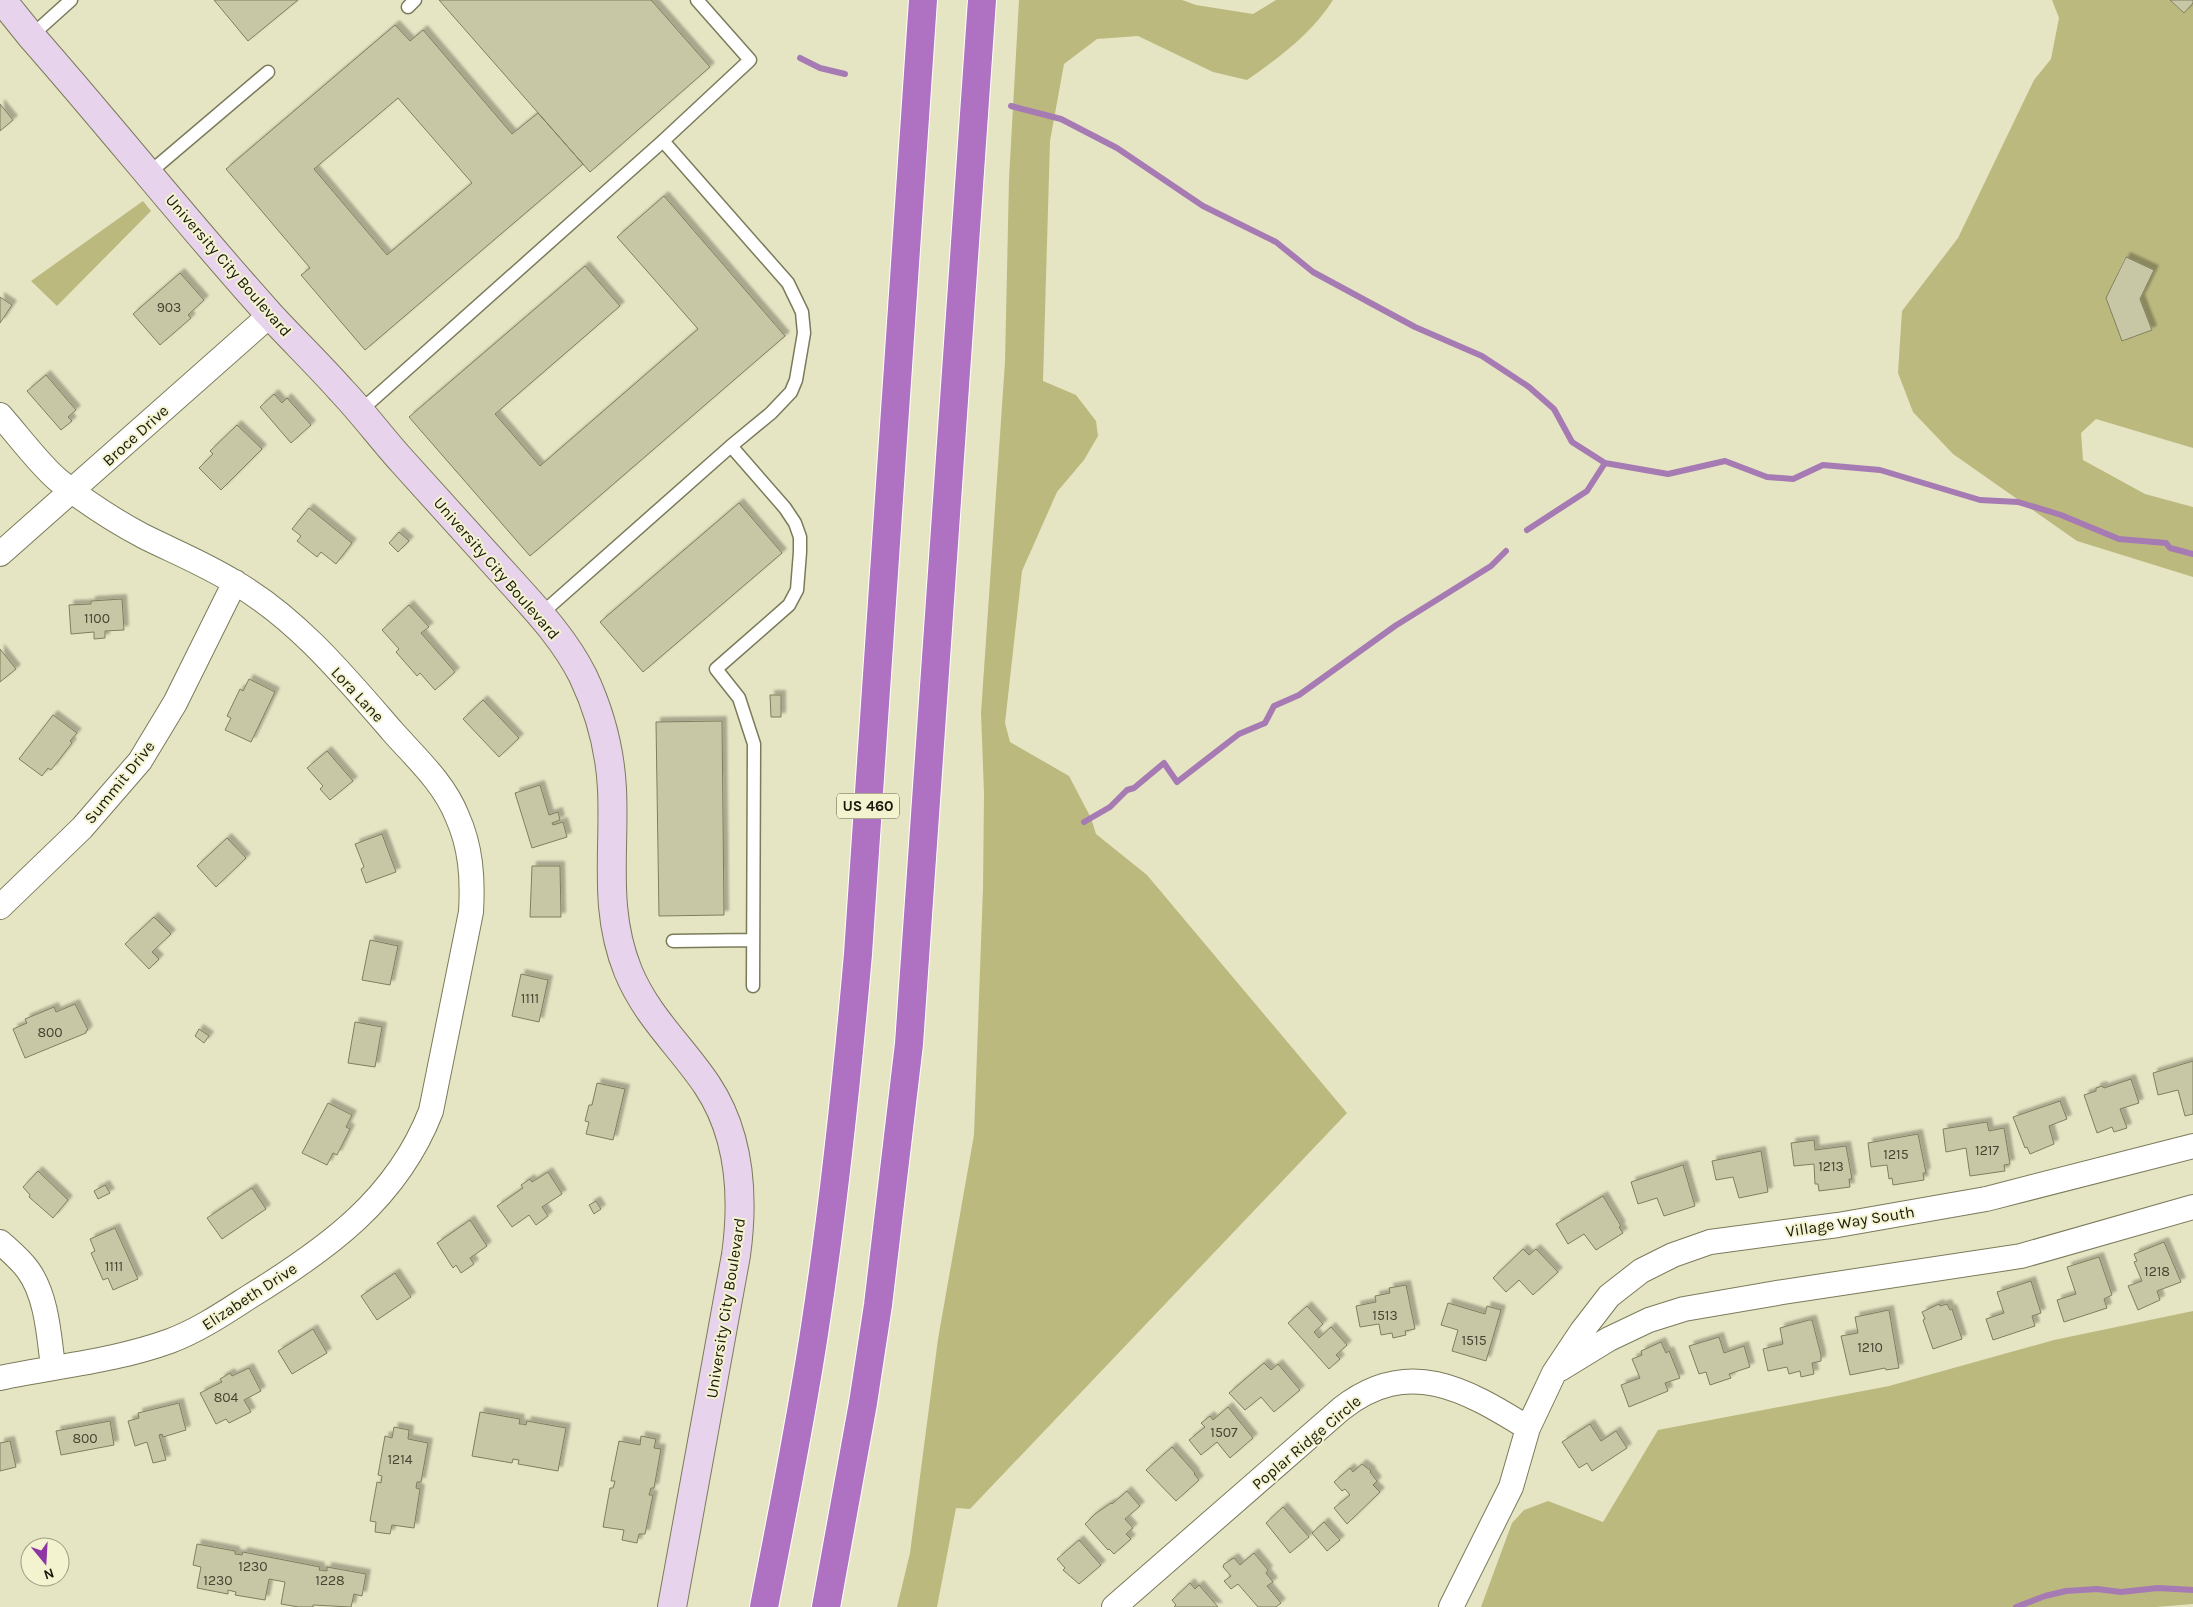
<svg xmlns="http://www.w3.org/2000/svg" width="2193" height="1607" font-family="Karla,sans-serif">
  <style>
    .green { fill: #bcb97f; fill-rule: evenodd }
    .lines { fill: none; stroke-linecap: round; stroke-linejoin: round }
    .stream { stroke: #a67ab3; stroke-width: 6 }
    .building { fill: #c8c7a5; stroke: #7f7e5f; fill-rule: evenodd; filter: url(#shadow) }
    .lane-casing { stroke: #7b7a5a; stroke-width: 15 }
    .street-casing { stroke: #7b7a5a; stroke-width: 26 }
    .secondary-casing { stroke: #7b7a5a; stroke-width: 30 }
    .highway-casing { stroke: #fff; stroke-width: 30 }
    .lane { stroke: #fff; stroke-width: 12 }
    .street { stroke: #fff; stroke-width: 24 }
    .secondary { stroke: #e7d4ec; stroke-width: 28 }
    .highway { stroke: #af71c1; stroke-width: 28 }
    .labels { text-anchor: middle; stroke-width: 4; stroke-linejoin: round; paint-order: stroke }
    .number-label { font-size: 14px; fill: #454432 }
    .shield { fill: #f4f3d0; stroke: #5b5a47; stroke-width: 1 }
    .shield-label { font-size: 15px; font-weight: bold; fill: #19180c }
    .street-label { font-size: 16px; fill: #19180c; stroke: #f4f3d0 }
  </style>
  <defs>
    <filter id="shadow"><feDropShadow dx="4.5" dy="-4.5" stdDeviation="1" flood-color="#0004"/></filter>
  </defs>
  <rect width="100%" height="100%" fill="#e6e5c3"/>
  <!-- green -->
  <path class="green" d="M1019 0H1182L1196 5 1253 14 1276 0H1333C1312 33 1279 58 1247 80L1213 72 1138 36 1097 39 1064 64 1050 141 1043 381 1076 395 1096 421 1098 436 1084 460 1057 492 1022 571 1005 723 1010 742 1069 776 1091 818 1096 834 1147 875 1347 1113 970 1509 956 1508 937 1607H897L910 1553 938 1339 974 1135 983 888 984 793 981 713 1005 362 1009 179Z
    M2052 0H2170L2184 13 2193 3V448L2096 419 2081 433 2083 460 2145 494 2193 507V577L2077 541 1953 454 1913 412 1898 373 1902 311 1958 238 2034 80 2051 59 2059 18ZM2125 257 2153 270 2140 299 2152 330 2122 341 2106 298Z
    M143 201 151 211 57 306 31 281Z
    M2193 1311V1604L2156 1607H1481L1512 1523 1524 1510 1548 1501 1603 1522 1658 1430 1889 1386 2054 1340Z"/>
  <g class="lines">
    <!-- stream -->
    <path class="stream" d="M800 58 820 68 845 74
      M1011 106 1061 119 1117 148 1203 206 1276 242 1313 272 1415 327 1482 356 1529 387 1554 409 1572 442 1605 463 1668 474 1725 461 1767 477 1793 479 1823 465 1880 470 1980 500 2018 502 2061 515 2119 539 2166 543 2170 548 2193 554
      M1527 530 1587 491 1605 463
      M1084 822 1110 807 1127 790 1134 788 1164 763 1177 782 1239 734 1265 723 1274 706 1299 695 1395 626 1491 566 1506 551
      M2016 1607 2045 1596 2066 1591 2097 1589 2121 1592 2158 1588 2193 1590"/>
  </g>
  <!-- building -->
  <path class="building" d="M214 0H298L248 41Z
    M439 0H651L710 67 590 172Z
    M2170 0H2193V3L2184 13Z
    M395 25 410 41 423 30 512 134 538 113 583 164 365 350 301 275 310 268 226 169ZM398 98 472 183 387 255 314 169Z
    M0 104 13 120 0 131Z
    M664 196 785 336 530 556 409 417 585 266 620 306 495 414 540 466 698 329 617 237Z
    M2126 257 2154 270 2140 299 2152 330 2122 341 2106 298Z
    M180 273 204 300 188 315 191 318 160 345 133 314Z
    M0 297 12 305 0 323Z
    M46 375 76 410 68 417 72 421 61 430 27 391Z
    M274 394 282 403 287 398 311 425 291 443 260 407Z
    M237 425 262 449 221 490 199 468 213 454 210 451Z
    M739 503 782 553 643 672 600 622Z
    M309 508 352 543 336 564 321 552 317 557 297 541 301 536 292 529Z
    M399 532 409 541 398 552 389 543Z
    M122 599 124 630 105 631V638L94 639V632L71 634 69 605 91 604V601Z
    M409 605 429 627 421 633 455 672 435 690 420 673 417 676 396 652 399 649 382 630Z
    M0 649 16 669 0 682Z
    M249 679 275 692 251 742 225 730 231 718 227 716 240 689 243 691Z
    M770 695H781V717H771Z
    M483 700 519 738 499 757 463 719Z
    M53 715 77 733 70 741 72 743 51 770 48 768 42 776 19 759Z
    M722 721 724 915 659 916 656 722Z
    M327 751 353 781 330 800 320 789 323 786 307 768Z
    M540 785 549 815 558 812 560 820 552 823 553 825 563 822 567 837 532 848 515 793Z
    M382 834 396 872 366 883 361 869 364 867 355 844Z
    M227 838 246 858 216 887 197 866Z
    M532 866H560L561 917H530Z
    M154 917 171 934 152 952 159 959 149 969 125 944Z
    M370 940 398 946 390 985 362 980Z
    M521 974 548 980 539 1022 512 1016Z
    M75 1004 88 1030 86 1031V1033L25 1058 13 1029 27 1023 25 1019 54 1007 56 1012Z
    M355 1022 382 1027 375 1067 348 1063Z
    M199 1029 209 1036 204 1043 195 1036Z
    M2193 1061V1114L2185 1116 2178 1090 2158 1095 2153 1073Z
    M2131 1079 2139 1103 2120 1109 2127 1128 2114 1132 2112 1127 2097 1133 2084 1095 2096 1091V1088L2102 1086 2104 1088Z
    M597 1083 625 1089 613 1140 586 1134 589 1122 585 1121 589 1105H592Z
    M2060 1101 2067 1119 2049 1126 2054 1144 2030 1154 2027 1147 2025 1148 2013 1117Z
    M328 1103 352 1115 346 1127 350 1129 337 1155 333 1153 327 1165 302 1153Z
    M1987 1122 1989 1131 2004 1128 2010 1164 2004 1165 2005 1171 1970 1176 1966 1148 1946 1152 1943 1129Z
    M1918 1134 1926 1173H1923L1924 1180 1893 1185 1892 1178 1889 1179 1887 1165 1871 1167 1868 1143Z
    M1814 1140 1815 1150 1846 1146 1852 1179H1849L1850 1187 1819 1191 1818 1184H1815L1814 1164 1794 1166 1791 1143Z
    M1761 1151 1768 1192 1739 1198 1733 1177 1716 1180 1712 1161Z
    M1683 1165 1695 1206 1664 1216 1657 1198 1638 1204 1631 1182Z
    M38 1171 68 1200 53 1218 29 1197 30 1195 23 1187Z
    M548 1172 562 1194 542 1207 548 1216 536 1225 529 1215 512 1227 497 1206 523 1188 521 1185 530 1179 532 1182Z
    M105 1185 110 1193 98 1199 94 1191Z
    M252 1188 266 1209 222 1239 207 1218Z
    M1603 1196 1621 1226 1619 1227 1623 1233 1596 1250 1584 1234 1568 1244 1556 1224Z
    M596 1201 601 1209 594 1214 589 1205Z
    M470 1220 487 1246 470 1258 474 1264 461 1273 456 1265 453 1268 437 1243Z
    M115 1228 138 1279 113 1290 108 1278 103 1280 91 1253 95 1251 90 1239Z
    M2164 1242 2181 1282 2157 1291 2160 1300 2138 1310 2128 1286 2142 1281 2134 1262 2137 1261 2134 1254Z
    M1523 1249 1529 1255 1536 1249 1558 1272 1533 1295 1519 1280 1506 1292 1493 1278Z
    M2099 1257 2112 1295 2104 1299 2107 1308 2064 1322 2057 1300 2076 1294 2067 1267Z
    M395 1273 411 1297 377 1320 361 1296Z
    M2031 1281 2041 1313 2032 1316 2035 1326 1993 1340 1986 1319 2004 1313 1997 1292Z
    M1406 1285 1415 1329 1405 1331 1406 1335 1393 1338 1392 1333 1381 1335 1379 1324 1360 1327 1356 1306 1376 1302 1375 1296 1390 1293 1389 1288Z
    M1448 1303 1485 1314 1487 1306 1501 1310 1486 1361 1452 1351 1458 1330 1441 1325Z
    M1939 1304 1940 1306 1947 1304 1950 1310 1952 1309 1962 1339 1933 1349 1923 1320 1925 1319 1922 1312Z
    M1307 1306 1323 1324 1314 1332 1319 1338 1331 1327 1347 1345 1336 1355 1340 1359 1329 1369 1288 1323Z
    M1889 1310 1899 1368 1886 1370 1885 1368 1850 1375 1841 1336 1858 1333 1855 1317Z
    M1809 1320H1812L1821 1355V1361L1812 1363 1814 1374 1801 1377 1800 1371 1789 1374 1787 1367 1768 1371 1763 1349 1783 1344 1780 1328Z
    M313 1329 327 1353 292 1374 278 1351Z
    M1719 1337 1724 1353 1744 1346 1750 1367 1729 1374 1731 1378 1710 1385 1706 1372 1699 1374 1689 1346Z
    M1661 1342 1666 1353 1669 1351 1680 1378 1665 1383 1668 1391 1629 1407 1621 1385 1640 1378 1632 1359 1642 1355 1641 1351Z
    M1264 1363 1271 1370 1278 1364 1300 1390 1274 1412 1261 1397 1245 1410 1229 1393Z
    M249 1368 261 1391 244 1400 251 1412 229 1423 226 1419 216 1424 200 1393 222 1382 220 1379 230 1373 232 1376Z
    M179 1403 186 1430 163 1437 162 1434 159 1435 166 1460 153 1463 147 1442 135 1446 128 1421 139 1418 138 1413Z
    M1228 1407 1253 1438 1230 1458 1217 1442 1201 1455 1189 1440 1205 1427 1201 1423 1210 1416 1213 1420Z
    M480 1412 520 1419 519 1424H522L526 1425 527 1421 566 1428 558 1471 518 1464 519 1460 513 1459 512 1463 472 1456Z
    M110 1421 114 1445 61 1455 56 1431Z
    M1590 1424 1601 1441 1616 1431 1627 1448 1592 1471 1587 1463 1579 1468 1562 1442Z
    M394 1427 409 1430 408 1439 428 1443 421 1482H417L416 1488 420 1489 414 1528 392 1525 390 1534 375 1532 376 1522 370 1521 377 1482 381 1483 382 1476 378 1475 385 1436 392 1438Z
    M641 1436 656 1439 654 1448 661 1449 654 1488H651L649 1495H653L645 1534H639L637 1543 622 1540 624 1530 603 1527 610 1488H613L614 1485 615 1481H611L619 1441 640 1445Z
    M10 1441 16 1467 0 1471V1443Z
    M1172 1447 1195 1473 1194 1474 1199 1480 1176 1501 1146 1470Z
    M1362 1464 1371 1471 1370 1472 1377 1481 1373 1485 1380 1492 1347 1524 1334 1508 1350 1495 1345 1489 1342 1491 1334 1482 1350 1468 1353 1472Z
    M1127 1491 1140 1506 1125 1519 1133 1528 1126 1534 1131 1539 1114 1554 1109 1549 1108 1550 1085 1524 1095 1514 1111 1503 1112 1504Z
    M1283 1507 1309 1537 1290 1553 1266 1523Z
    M1324 1522 1340 1540 1327 1551 1312 1533Z
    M1079 1540 1101 1565 1079 1584 1063 1570 1065 1568 1057 1559Z
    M197 1544 235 1551V1554L242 1555 243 1552 320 1567 319 1570 327 1571V1567L366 1574 362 1596 354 1594 351 1607 313 1605V1607H299L281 1604 285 1582 269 1579 265 1600 235 1595 236 1592 228 1590V1594L197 1588 201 1567 193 1565Z
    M1254 1553 1268 1570 1266 1573 1273 1582 1267 1586 1281 1603 1276 1607H1258L1238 1584 1231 1589 1224 1581 1231 1576 1223 1567 1224 1564 1234 1558 1240 1565Z
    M1190 1583 1195 1589 1199 1585 1218 1607H1174L1176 1605 1172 1600Z"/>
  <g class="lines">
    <!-- lane casing -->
    <g class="lane-casing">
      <path id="lane" d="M408 7 415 0
        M31 36 71 0
        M149 173 268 72
        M359 412 663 141 750 60 697 0
        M731 446 785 508 795 523 800 537V552L797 590 789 605 716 669 739 698 754 744 753 986
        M541 614 731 446 771 413 791 392 796 380 804 333 802 312 788 283 663 141
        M673 941 753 940"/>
    </g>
    <!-- street casing -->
    <g class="street-casing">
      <path id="street" d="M0 415C17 434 39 464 58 480 84 501 113 520 143 536 173 551 205 564 234 582 297 618 346 678 393 732 416 758 444 783 457 816 471 847 473 878 471 912L431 1111C397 1199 327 1249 249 1297 224 1313 199 1330 170 1341 115 1361 57 1366 0 1378
        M0 554 270 315
        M0 907 82 828 140 761 175 703 235 582
        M0 1242C10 1251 20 1259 28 1270 47 1296 49 1336 53 1367
        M1560 1369 1609 1339 1649 1320 1684 1309 1783 1292 2021 1256 2193 1207
        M1114 1607 1341 1409C1408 1356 1465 1389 1528 1428
        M1451 1607 1511 1487 1528 1428 1554 1373 1582 1331 1609 1296 1641 1271 1673 1255 1710 1242 1838 1225 1986 1199 2193 1146"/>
    </g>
    <!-- secondary casing -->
    <g class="secondary-casing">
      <path id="secondary" d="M2 0 31 36C112 128 188 224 270 315 293 340 318 364 341 390 363 413 382 439 403 462 438 501 473 539 507 577 535 608 564 638 583 676 600 712 610 749 612 789 615 853 603 909 628 971 647 1017 680 1045 707 1085 741 1136 744 1197 736 1255L672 1607"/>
    </g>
    <!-- highway casing -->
    <g class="highway-casing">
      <path id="highway" d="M764 1607C782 1514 801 1421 815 1327 834 1204 847 1079 858 954L923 0
        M826 1607 863 1403 878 1305 909 1044 982 0"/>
    </g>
    <!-- lane -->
    <use href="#lane" class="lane"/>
    <!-- street -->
    <use href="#street" class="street"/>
    <!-- secondary -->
    <use href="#secondary" class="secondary"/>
    <!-- highway -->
    <use href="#highway" class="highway"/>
  </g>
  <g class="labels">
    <!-- number labels -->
    <g class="number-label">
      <text x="169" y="312">903</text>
      <text x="97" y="623">1100</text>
      <text x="530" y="1003">1111</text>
      <text x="50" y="1037">800</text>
      <text x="1987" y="1155">1217</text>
      <text x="1896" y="1159">1215</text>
      <text x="1831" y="1171">1213</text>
      <text x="114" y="1271">1111</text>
      <text x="2157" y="1276">1218</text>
      <text x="1385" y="1320">1513</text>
      <text x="1474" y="1345">1515</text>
      <text x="1870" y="1352">1210</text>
      <text x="226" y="1402">804</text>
      <text x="1224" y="1437">1507</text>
      <text x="85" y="1443">800</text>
      <text x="400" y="1464">1214</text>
      <text x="253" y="1571">1230</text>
      <text x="218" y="1585">1230</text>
      <text x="330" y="1585">1228</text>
    </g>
    <!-- shield labels -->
    <rect class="shield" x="837" y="793.5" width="62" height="25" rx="4"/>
    <g class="shield-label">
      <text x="868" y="811">US 460</text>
    </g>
    <!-- street labels -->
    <g class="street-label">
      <text transform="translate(229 265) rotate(49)" y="6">University City Boulevard</text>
      <text transform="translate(135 435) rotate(-42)" y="6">Broce Drive</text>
      <text transform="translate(497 568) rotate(49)" y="6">University City Boulevard</text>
      <text transform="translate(358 694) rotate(47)" y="6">Lora Lane</text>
      <text transform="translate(119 782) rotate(-51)" y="6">Summit Drive</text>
      <text transform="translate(1850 1221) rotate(-9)" y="6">Village Way South</text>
      <text transform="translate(249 1296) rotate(-33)" y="6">Elizabeth Drive</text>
      <text transform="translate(725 1308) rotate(-81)" y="6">University City Boulevard</text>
      <text transform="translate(1306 1442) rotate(-40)" y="6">Poplar Ridge Circle</text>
    </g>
  </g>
  <!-- north arrow -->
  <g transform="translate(45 1562) rotate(162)"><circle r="24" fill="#f4f3d0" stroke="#9c9b82"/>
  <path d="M0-4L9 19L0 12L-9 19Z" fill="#8d36a4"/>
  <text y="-8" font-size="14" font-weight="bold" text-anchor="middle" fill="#19180c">N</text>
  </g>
</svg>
